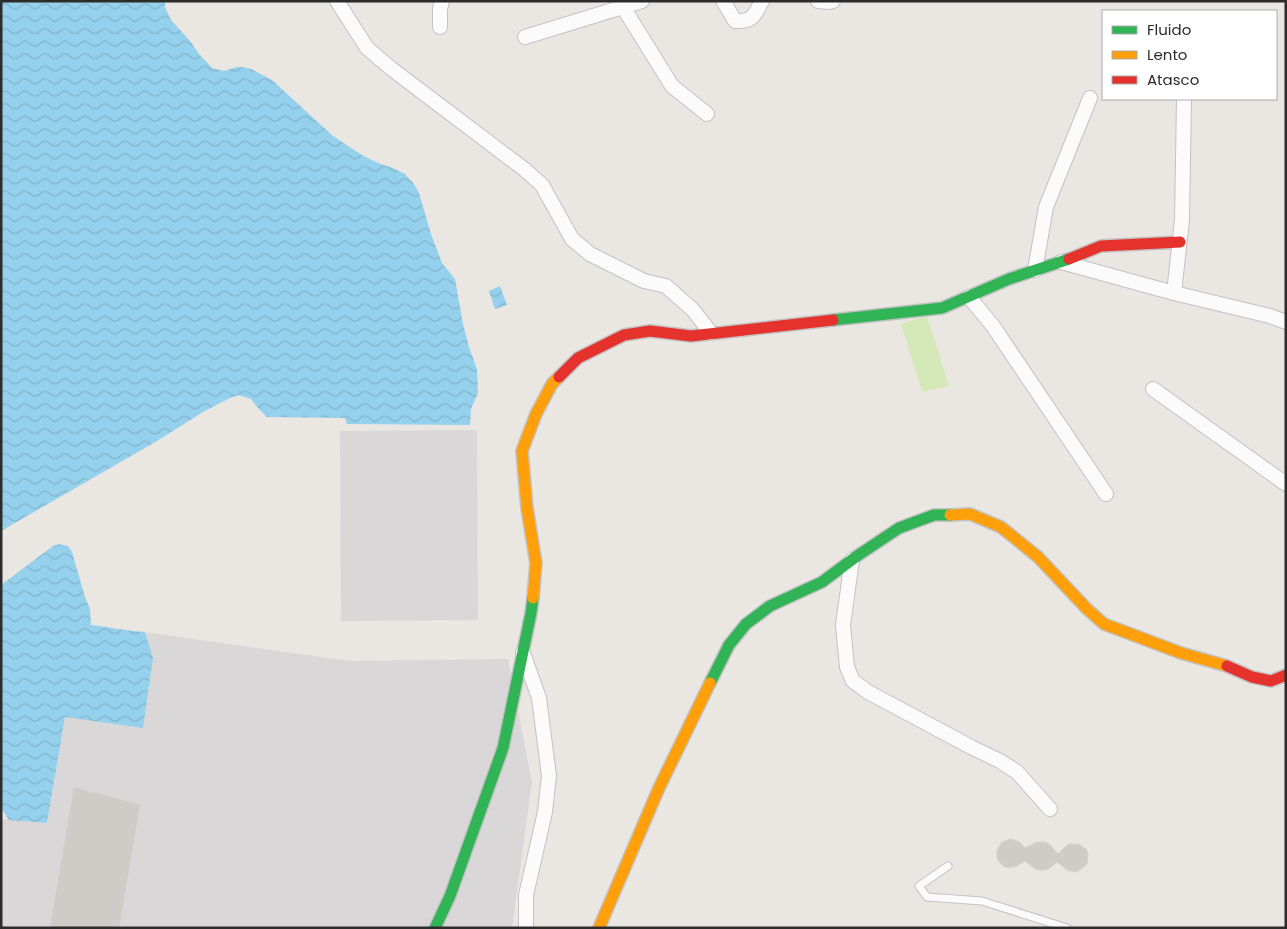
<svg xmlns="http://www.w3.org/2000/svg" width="1287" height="929" font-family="Poppins,sans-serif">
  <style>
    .industrial { fill: #dad7d9 }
    .pitch { fill: #d5e9b8 }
    .water { fill: url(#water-waves) }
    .building { fill: #cfccc8; stroke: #d5d2ce }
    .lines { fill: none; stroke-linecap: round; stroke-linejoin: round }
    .lane-casing { stroke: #c3c2c3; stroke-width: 9 }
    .street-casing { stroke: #c3c2c3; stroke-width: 16 }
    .fast-casing { stroke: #c3c2c3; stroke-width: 14 }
    .slow-casing { stroke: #c3c2c3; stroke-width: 14 }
    .jam-casing { stroke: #c3c2c3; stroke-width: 14 }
    .lane { stroke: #fcfbfb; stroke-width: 7 }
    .street { stroke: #fcfbfb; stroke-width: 14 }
    .fast { stroke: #30b455; stroke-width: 11 }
    .slow { stroke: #ff9f0a; stroke-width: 11 }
    .jam { stroke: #e5322d; stroke-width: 11 }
  </style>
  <defs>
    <pattern id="water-waves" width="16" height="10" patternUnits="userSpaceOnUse" patternTransform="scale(1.25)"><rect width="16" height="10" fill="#95d1ec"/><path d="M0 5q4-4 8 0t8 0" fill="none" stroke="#81b4cb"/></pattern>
  </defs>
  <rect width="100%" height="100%" fill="#eae6e2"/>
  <!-- industrial -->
  <path class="industrial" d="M477 430 478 620 341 621 340 431Z
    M145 632 350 661 508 659 532 782 512 928H1V819L47 823 65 717 153 659Z"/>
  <!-- pitch -->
  <path class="pitch" d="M927 316 949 386 922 392 901 324Z"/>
  <!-- water -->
  <path class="water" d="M1 1H165V7L171 20 190 41 199 54 212 68 224 71 237 67H242L251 69 272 80 333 136 362 155 378 163 393 168 405 174 414 184 419 193 431 234 442 263 455 279 463 324 469 347 477 369 478 393 471 409 470 425 347 424 345 418 267 417 258 408 251 399 239 395 230 398 203 412 157 441 1 531Z
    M500 286 507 305 495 309 489 291Z
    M60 544 68 546 72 552 85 597 90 609 91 625C109 627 126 631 145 632L153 658 143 728 65 717 47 823 9 820 3 811 1 810V585L53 546Z"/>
  <!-- building -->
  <path class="building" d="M74 787 140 805 119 928H50Z
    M1011 839 1020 842 1025 848 1037 842H1046L1050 845 1058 854 1066 846 1070 844H1079L1087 850 1088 854 1087 864 1084 867 1076 872 1067 870 1057 862 1048 869 1043 870H1038L1034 868 1025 861 1017 866 1008 868 1003 866 997 859V850L1002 842Z"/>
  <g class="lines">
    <!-- lane casing -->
    <g class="lane-casing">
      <path id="lane" d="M948 866 919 886 927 897 982 901 1067 928"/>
    </g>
    <!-- street casing -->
    <g class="street-casing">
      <path id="street" d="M337 1 367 48 393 70 524 169 542 185 572 239 590 254 644 281 666 286 693 310 711 333
        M622 1 623 7 672 86 707 114
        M723 1 735 21C753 22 754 16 762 1
        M818 1 829 2 833 1
        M440 27V9L442 1
        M525 37 642 1
        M1061 262 1174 293 1270 316 1286 322
        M1035 270 1046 207 1090 98
        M1174 293 1182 220 1184 99
        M969 297 993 326 1106 494
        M1153 389 1286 484
        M852 560 843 625 847 667 853 681 868 692 971 747 1000 761 1017 772 1050 809
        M523 653 539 698 549 776 545 812 526 895V928"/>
    </g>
    <!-- fast casing -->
    <g class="fast-casing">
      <path id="fast" d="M833 320 942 308 1009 279 1069 259
        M710 683 729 645 746 624 770 606 822 582 857 556 899 528 934 515H950
        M435 928 450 896 503 748 531 613 533 598"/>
    </g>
    <!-- slow casing -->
    <g class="slow-casing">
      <path id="slow" d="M950 515 970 514 1001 527 1038 557 1087 609 1104 624 1181 653 1227 666
        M533 598 536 563 527 508 522 451 536 414 552 384 559 377
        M599 928 659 788 710 683"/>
    </g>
    <!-- jam casing -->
    <g class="jam-casing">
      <path id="jam" d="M1069 259 1101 246 1180 242
        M559 377 578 358 624 335 650 331 691 336 833 320
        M1227 666 1252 677 1271 681 1286 675"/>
    </g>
    <!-- lane -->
    <use href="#lane" class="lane"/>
    <!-- street -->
    <use href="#street" class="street"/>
    <!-- fast -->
    <use href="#fast" class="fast"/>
    <!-- slow -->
    <use href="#slow" class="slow"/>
    <!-- jam -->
    <use href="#jam" class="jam"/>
  </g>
  <!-- border -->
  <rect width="1287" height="929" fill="none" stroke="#2c2c2c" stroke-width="5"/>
  <!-- legend -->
  <rect x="1102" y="10" width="175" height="90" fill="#ffffff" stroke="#ababab"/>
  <rect x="1112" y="26" width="25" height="8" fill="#30b455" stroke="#ababab"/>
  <text x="1147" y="35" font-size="15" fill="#2c2c2c">Fluido</text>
  <rect x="1112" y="51" width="25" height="8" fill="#ff9f0a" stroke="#ababab"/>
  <text x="1147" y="60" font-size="15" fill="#2c2c2c">Lento</text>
  <rect x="1112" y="76" width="25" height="8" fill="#e5322d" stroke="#ababab"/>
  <text x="1147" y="85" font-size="15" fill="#2c2c2c">Atasco</text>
</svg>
